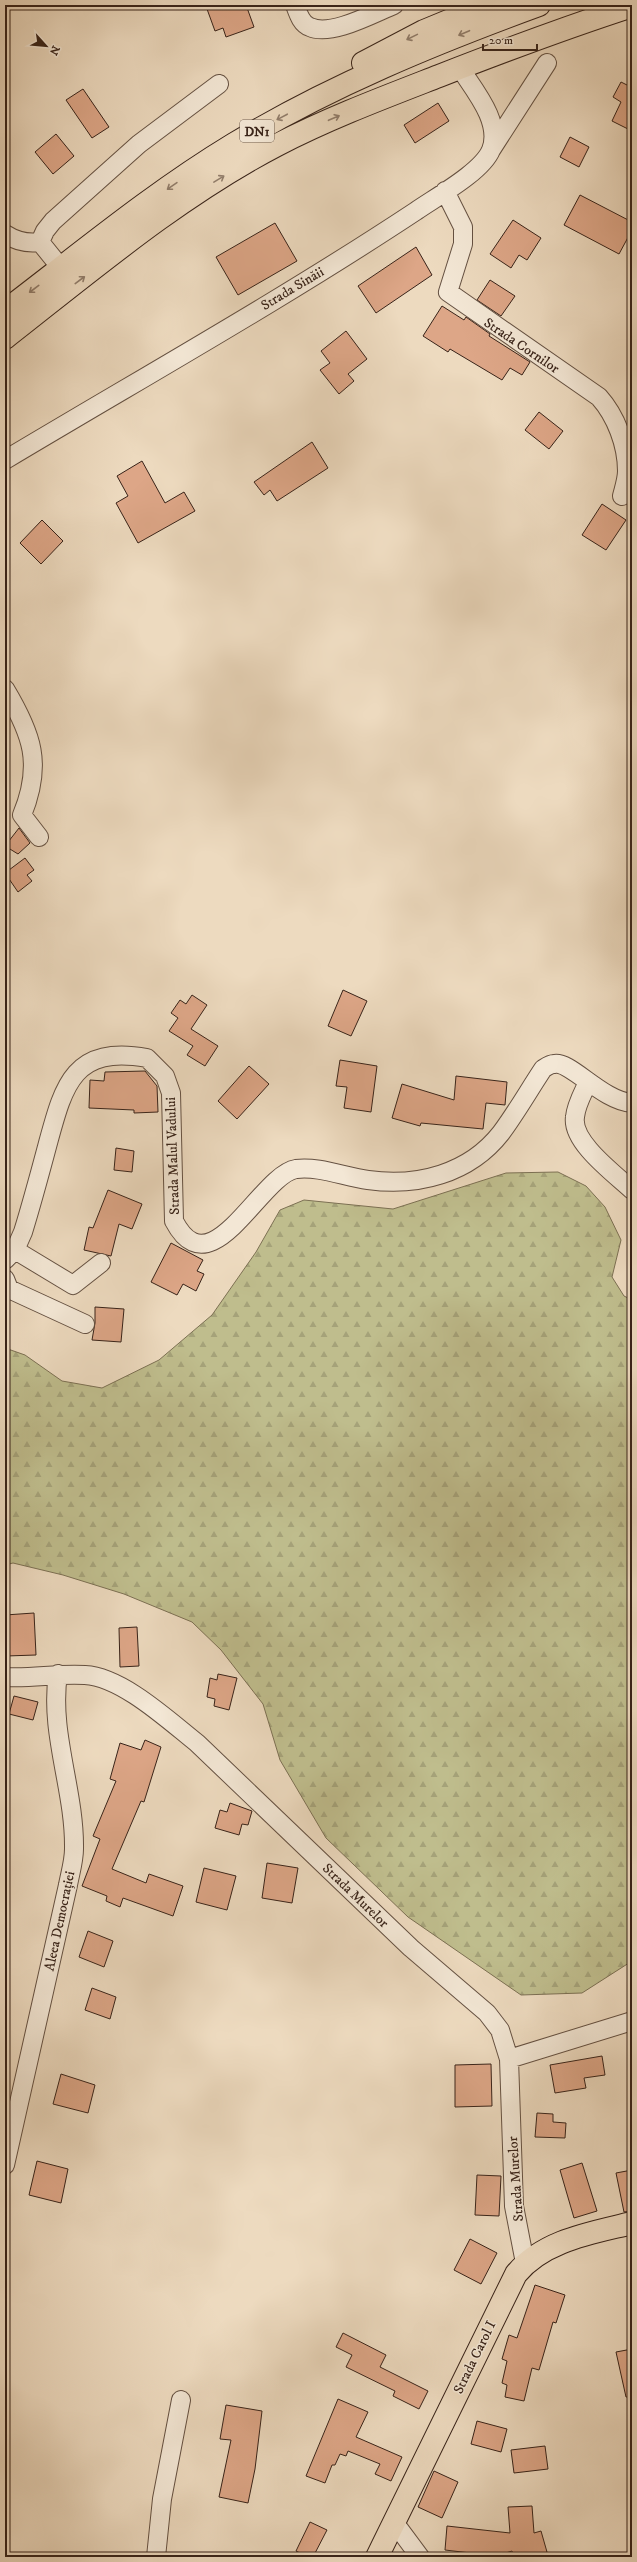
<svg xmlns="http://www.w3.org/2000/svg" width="637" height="2562" font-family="'IM FELL DW Pica',serif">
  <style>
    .forest { fill: url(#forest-firs); stroke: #7c7053 }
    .building { fill: #dda687; stroke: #382319 }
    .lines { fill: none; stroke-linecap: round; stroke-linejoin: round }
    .minor-casing { stroke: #655142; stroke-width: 20 }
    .major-casing { stroke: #382319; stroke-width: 24 }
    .highway-casing { stroke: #382319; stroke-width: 24 }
    .minor { stroke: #f3e7d5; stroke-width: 18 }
    .major { stroke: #eddabf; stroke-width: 22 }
    .highway { stroke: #eddabf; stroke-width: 22 }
    .oneway { stroke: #927e6c }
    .labels { text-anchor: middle; stroke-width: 3; stroke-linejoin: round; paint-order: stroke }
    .shield { fill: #f3e7d5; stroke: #705e51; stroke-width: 1 }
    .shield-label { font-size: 13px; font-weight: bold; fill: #382319 }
    .street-label { font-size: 14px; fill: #382319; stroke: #f3e7d5 }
  </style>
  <defs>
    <pattern id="forest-firs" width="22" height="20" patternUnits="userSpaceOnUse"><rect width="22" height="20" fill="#bfbd8d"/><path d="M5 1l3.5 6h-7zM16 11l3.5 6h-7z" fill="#a5a279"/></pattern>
  </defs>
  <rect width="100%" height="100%" fill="#eddabf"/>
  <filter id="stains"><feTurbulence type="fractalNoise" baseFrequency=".005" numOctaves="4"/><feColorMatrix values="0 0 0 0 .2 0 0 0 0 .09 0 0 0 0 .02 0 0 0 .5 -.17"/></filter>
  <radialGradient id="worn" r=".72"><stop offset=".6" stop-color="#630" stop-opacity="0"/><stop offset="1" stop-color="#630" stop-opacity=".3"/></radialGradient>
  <!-- forest -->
  <path class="forest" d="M558 1172 586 1186 605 1207 621 1240 612 1277 624 1296 632 1300V1961L582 1993 521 1995 408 1917 326 1838 280 1760 263 1704 221 1650 192 1622 124 1594 63 1575 13 1563 5 1565V1348L25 1355 62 1381 102 1388 159 1360 212 1315 256 1252 280 1210 304 1200 393 1209 506 1173Z"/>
  <!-- building -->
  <path class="building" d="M219 5H246L254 27 226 37 223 28 215 31 207 9Z
    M632 80V131L612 121 621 102 613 97 621 82 629 86Z
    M83 89 109 127 92 138 66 100Z
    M438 103 449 121 415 143 404 125Z
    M56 134 74 156 53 174 35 152Z
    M570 137 589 147 579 167 560 157Z
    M580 195 632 222V230L619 254 564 225Z
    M513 220 541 238 527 260 519 255 511 268 490 254Z
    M275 223 297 261 238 295 216 257Z
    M416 247 432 275 376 313 358 286Z
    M490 280 515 296 501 316 477 300Z
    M442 306 464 320 466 317 490 334 489 336 530 362 522 375 510 368 502 380 450 349 448 352 423 336Z
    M346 331 367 359 348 374 354 381 339 394 320 370 330 363 321 351Z
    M539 412 563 431 549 449 525 430Z
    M312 442 328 468 277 501 270 490 264 495 254 482Z
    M142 461 165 503 184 492 195 511 138 543 116 503 128 496 117 476Z
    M602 504 626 520 606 550 582 535Z
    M42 520 63 541 41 564 20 543Z
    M19 828 30 843 18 854 5 846Z
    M25 858 34 870 27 875 32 881 18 892 5 873Z
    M343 990 367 1001 351 1036 328 1026Z
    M192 995 207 1005 191 1029 218 1046 205 1066 187 1055 193 1046 169 1031 178 1018 171 1013 180 1000 186 1004Z
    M340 1060 377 1066 371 1112 344 1108 347 1087 336 1086Z
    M249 1066 269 1084 237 1119 218 1101Z
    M145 1071 157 1086 158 1112 134 1113V1110L89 1108 90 1080 104 1081 105 1072Z
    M456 1076 507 1082 505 1105 486 1103 483 1129 421 1123 420 1126 392 1118 402 1084 454 1100Z
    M116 1148 134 1151 132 1172 114 1170Z
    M108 1190 142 1204 132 1229 119 1224 111 1256 84 1250 89 1227 93 1228Z
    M171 1243 203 1260 197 1271 204 1274 196 1291 183 1284 177 1295 151 1282Z
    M95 1307 124 1309 121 1342 92 1340 95 1323Z
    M34 1613 36 1655 6 1656 5 1615Z
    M137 1627 139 1666 120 1667 119 1628Z
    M218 1674 237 1678 229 1710 214 1706 215 1699 207 1697 210 1678 217 1680Z
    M14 1696 38 1702 33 1720 9 1714Z
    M145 1740 161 1747 144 1802 141 1801 112 1869 146 1883 149 1874 183 1886 173 1916 123 1898 120 1907 106 1901 107 1896 82 1886 100 1839 93 1836 116 1781 110 1779 120 1743 141 1750Z
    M230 1803 252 1811 248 1825 242 1824 239 1835 215 1828 220 1810 227 1812Z
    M267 1863 298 1868 292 1903 262 1898Z
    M204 1868 236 1876 227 1910 196 1902Z
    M88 1931 113 1941 104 1967 79 1957Z
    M92 1988 116 1997 110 2019 85 2010Z
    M602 2056 605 2075 584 2078 586 2088 555 2093 550 2065Z
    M491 2064 492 2106 455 2107V2065Z
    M61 2074 95 2085 88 2113 53 2104Z
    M537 2113 553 2114V2122L566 2123 565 2138 535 2137Z
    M37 2161 68 2169 61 2203 29 2195Z
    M582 2163 597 2211 574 2218 560 2170Z
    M632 2170V2211L624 2212 616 2173Z
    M477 2175 501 2176 499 2216 475 2215Z
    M470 2239 497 2253 481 2284 454 2270Z
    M535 2285 565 2295 556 2323 553 2322 539 2370 532 2368 524 2401 505 2397 507 2385 502 2383 507 2361 502 2359 509 2335 517 2338Z
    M343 2333 386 2355 380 2367 428 2391 419 2409 393 2396 395 2391 346 2367 352 2355 336 2347Z
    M632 2349V2397H626L616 2352Z
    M338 2399 368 2412 356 2437 402 2457 391 2481 375 2474 380 2464 348 2451 346 2456 340 2454 335 2465H332L325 2483 306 2476Z
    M226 2405 262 2411 255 2469 248 2503 219 2497 231 2440 220 2439Z
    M477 2421 507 2429 501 2452 471 2444Z
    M545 2446 548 2469 514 2473 511 2450Z
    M434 2471 458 2482 442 2518 418 2507Z
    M532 2506 534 2533 541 2531 547 2552 532 2557H514L512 2551 496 2556 445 2550 447 2526 510 2533 508 2507Z
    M310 2522 327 2530 313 2557H308L296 2551Z"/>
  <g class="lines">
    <!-- minor casing -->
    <g class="minor-casing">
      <path id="minor" d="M295 5C298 13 301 24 310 27 331 37 374 13 394 5
        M491 150 547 63
        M445 191 463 227V244L448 292 599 397C616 416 627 445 627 471 627 479 624 488 622 496
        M5 234C16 241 27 244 40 242L61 268
        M40 242 45 231 53 221 139 144 219 84
        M5 460C142 378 283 299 416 211 436 197 482 172 491 150 502 122 474 90 460 68
        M5 689C32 734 43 764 22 815L39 837
        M588 1082C583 1093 576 1105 575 1117 571 1142 615 1174 632 1190
        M15 1250 73 1285 101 1263
        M5 1260 15 1250 23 1232C32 1203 40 1173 48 1143 64 1084 74 1045 147 1058L165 1076 171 1093 174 1221C211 1292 260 1175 296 1169 319 1166 345 1177 368 1180 417 1187 469 1174 501 1133 516 1113 529 1090 543 1069 546 1067 550 1064 554 1064 570 1060 602 1101 632 1103
        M5 1279 9 1289 85 1324
        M5 1677C31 1679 58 1673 85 1675 122 1677 168 1720 197 1743L411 1948 487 2013 500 2030 509 2059 514 2206 525 2263
        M509 2059 632 2021
        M5 2165 68 1885C70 1874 74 1861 74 1849 75 1790 49 1733 58 1674
        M394 2522 420 2557
        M156 2557 162 2499 181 2400"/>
    </g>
    <!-- major casing -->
    <g class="major-casing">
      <path id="major" d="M377 2557 516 2274C544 2240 592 2233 632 2223"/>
    </g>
    <!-- highway casing -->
    <g class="highway-casing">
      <path id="highway" d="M363 63 424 31 487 5
        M5 311C80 254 153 193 234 144 330 86 435 43 539 5
        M5 338C92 270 179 196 277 145 329 118 385 97 439 76 503 51 567 27 632 6"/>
    </g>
    <!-- minor -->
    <use href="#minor" class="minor"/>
    <!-- major -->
    <use href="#major" class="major"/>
    <!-- highway -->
    <use href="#highway" class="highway"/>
  </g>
  <!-- one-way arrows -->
  <defs><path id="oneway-shaft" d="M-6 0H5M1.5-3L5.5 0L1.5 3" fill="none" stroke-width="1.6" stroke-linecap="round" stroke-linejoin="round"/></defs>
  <g class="oneway">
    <use href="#oneway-shaft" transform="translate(464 33) rotate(157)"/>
    <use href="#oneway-shaft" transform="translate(412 37) rotate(154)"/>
    <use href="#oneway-shaft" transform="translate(282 117) rotate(152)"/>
    <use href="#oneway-shaft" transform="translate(334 118) rotate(-23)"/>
    <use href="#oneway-shaft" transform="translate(219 179) rotate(-31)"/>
    <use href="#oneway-shaft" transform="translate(172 186) rotate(145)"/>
    <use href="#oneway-shaft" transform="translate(80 280) rotate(-37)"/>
    <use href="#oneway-shaft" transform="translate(34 289) rotate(143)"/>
  </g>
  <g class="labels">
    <!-- shield labels -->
    <rect class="shield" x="240" y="120" width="34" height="22" rx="3"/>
    <g class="shield-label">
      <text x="257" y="136">DN1</text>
    </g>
    <!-- street labels -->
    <g class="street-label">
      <text transform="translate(292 288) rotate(-31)" y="5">Strada Sinăii</text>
      <text transform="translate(522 345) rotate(34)" y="5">Strada Cornilor</text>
      <text transform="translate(172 1156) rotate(-92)" y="5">Strada Malul Vadului</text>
      <text transform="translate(356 1895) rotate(44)" y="5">Strada Murelor</text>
      <text transform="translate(59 1921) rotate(-78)" y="5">Aleea Democrației</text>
      <text transform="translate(515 2179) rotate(-94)" y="5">Strada Murelor</text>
      <text transform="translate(474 2357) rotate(-64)" y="5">Strada Carol I</text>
    </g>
  </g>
  <!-- margin -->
  <rect width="637" height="2562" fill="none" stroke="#eddabf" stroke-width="20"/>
  <rect x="6" y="6" width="625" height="2550" fill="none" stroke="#382319" stroke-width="2"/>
  <rect x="10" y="10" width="617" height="2542" fill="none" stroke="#382319"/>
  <!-- north arrow -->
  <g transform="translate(46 46) rotate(117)" stroke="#f3e7d5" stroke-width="3" paint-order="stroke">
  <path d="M0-3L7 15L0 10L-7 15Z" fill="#382319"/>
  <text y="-6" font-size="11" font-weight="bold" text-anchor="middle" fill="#382319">N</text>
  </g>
  <!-- scale -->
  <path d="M483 44v6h54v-6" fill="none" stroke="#382319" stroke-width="2"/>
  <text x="489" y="44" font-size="12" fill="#382319" stroke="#f3e7d5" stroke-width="3" paint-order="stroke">20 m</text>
  <rect width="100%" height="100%" filter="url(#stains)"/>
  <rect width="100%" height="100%" fill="url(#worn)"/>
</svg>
